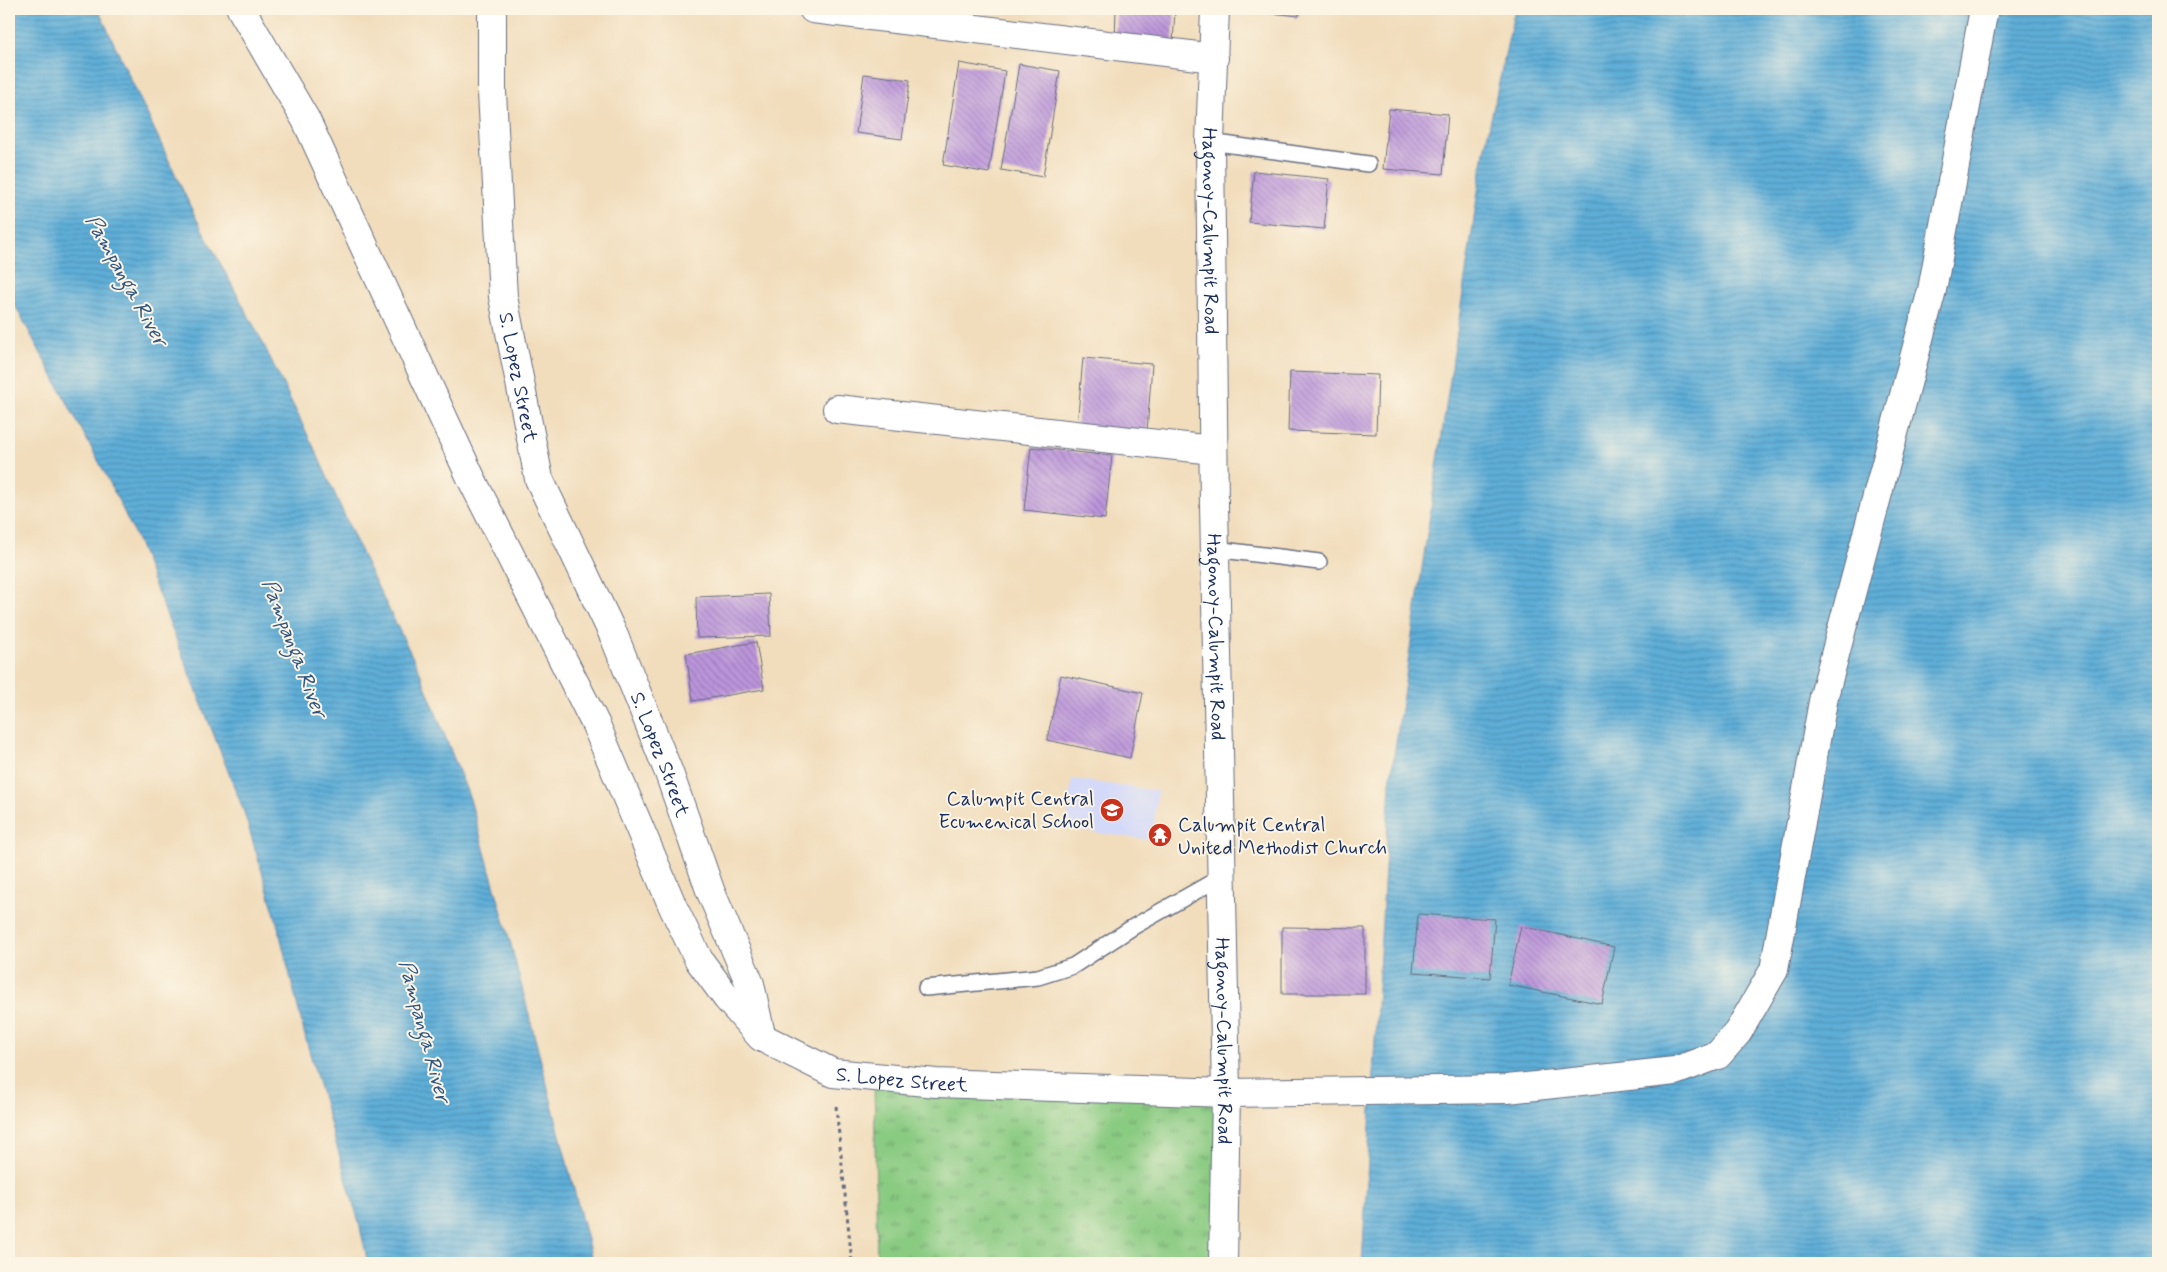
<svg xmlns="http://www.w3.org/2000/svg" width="2167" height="1272" font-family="Mynerve,sans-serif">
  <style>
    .built { fill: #d3d9f9 }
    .grass { fill: url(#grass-tufts); stroke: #527d70 }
    .water { fill: url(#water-rules); stroke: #3c6e9b }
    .building { fill: url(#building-back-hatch) }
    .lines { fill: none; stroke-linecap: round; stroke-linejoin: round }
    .service-casing { stroke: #666c7f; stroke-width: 18 }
    .minor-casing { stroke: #666c7f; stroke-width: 30 }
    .secondary-casing { stroke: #666c7f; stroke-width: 30 }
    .path { stroke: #666c7f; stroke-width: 3; stroke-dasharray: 4 4; stroke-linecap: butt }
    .service { stroke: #fff; stroke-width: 15 }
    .minor { stroke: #fff; stroke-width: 28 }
    .secondary { stroke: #fff; stroke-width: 28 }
    .labels { text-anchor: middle; stroke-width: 4; stroke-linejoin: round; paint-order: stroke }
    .street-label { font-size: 20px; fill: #1b2f5e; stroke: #fcf5e5 }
    .poi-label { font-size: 20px; fill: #1b2f5e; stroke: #fcf5e5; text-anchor: end }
    .water-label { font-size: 21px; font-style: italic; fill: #2f5583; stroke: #fcf5e5 }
  </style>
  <defs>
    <pattern id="grass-tufts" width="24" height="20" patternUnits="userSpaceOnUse" patternTransform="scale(1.25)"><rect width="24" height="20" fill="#8acb82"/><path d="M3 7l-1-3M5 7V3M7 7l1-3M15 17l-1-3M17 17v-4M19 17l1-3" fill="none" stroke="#70a56e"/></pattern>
    <pattern id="water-rules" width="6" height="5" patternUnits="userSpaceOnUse" patternTransform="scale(1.25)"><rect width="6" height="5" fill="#5eaed8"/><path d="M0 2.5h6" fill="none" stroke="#4d8eb2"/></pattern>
    <pattern id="building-back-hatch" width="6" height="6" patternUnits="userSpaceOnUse" patternTransform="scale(1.25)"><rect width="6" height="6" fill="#bc95db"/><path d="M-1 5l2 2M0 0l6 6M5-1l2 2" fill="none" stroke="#987ab5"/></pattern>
  </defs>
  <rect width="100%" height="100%" fill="#fcf5e5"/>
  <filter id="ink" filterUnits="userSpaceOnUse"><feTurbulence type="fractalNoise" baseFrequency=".02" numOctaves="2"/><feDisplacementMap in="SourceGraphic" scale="10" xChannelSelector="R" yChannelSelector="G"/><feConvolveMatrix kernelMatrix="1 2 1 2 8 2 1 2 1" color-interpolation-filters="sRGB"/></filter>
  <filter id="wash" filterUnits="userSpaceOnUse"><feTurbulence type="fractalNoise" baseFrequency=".0096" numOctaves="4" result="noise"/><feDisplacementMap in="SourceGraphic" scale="20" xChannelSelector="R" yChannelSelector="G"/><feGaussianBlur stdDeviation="1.12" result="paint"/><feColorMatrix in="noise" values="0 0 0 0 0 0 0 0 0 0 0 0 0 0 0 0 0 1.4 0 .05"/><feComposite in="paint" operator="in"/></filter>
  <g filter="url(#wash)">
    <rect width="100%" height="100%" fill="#f1ddbc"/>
    <!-- built -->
    <path class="built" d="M1072 779 1158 791 1152 840 1066 829Z"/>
    <!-- grass -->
    <path class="grass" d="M874 1076 1216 1090 1218 1263H877Z"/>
    <!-- water -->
    <path class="water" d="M9 9H98L194 214 262 341 318 456 364 559 419 670 470 799 510 941 593 1263H368L359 1223 306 1040 275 915 243 809 135 535 109 481 9 294Z
      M1515 9H2158V1263H1362L1390 783 1484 151Z"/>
    <g id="blocks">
      <!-- building -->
      <path class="building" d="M1116 9H1175L1173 44 1115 41Z
        M1235 9H1300L1299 16Z
        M959 63 1005 71 989 173 943 165Z
        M1019 64 1060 71 1043 177 1001 170Z
        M864 74 910 80 902 139 856 133Z
        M1389 109 1448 114 1443 174 1383 169Z
        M1254 171 1329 179 1324 229 1249 222Z
        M1083 358 1152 364 1147 432 1077 426Z
        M1290 372 1378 375 1376 434 1288 431Z
        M1031 447 1112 456 1105 519 1024 510Z
        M769 594 771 636 697 638 696 597Z
        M756 642 764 689 693 701 686 654Z
        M1061 675 1143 693 1130 758 1047 740Z
        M1418 914 1495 919 1490 978 1413 972Z
        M1521 926 1614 947 1602 1004 1508 985Z
        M1282 927 1365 928V994H1282Z"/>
    </g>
  </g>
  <g filter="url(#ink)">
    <use href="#blocks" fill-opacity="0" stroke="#666c7f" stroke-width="1"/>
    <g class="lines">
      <!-- service casing -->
      <g class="service-casing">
        <path id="service" d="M1210 142 1368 164
          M1215 549 1319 562
          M926 988 1038 977 1073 966 1133 927 1221 877"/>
      </g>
      <!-- minor casing -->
      <g class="minor-casing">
        <g id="minor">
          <path id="s1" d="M241 9 306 120 472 480 596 725 673 907 699 960 727 998 761 1037 833 1073 936 1083 1226 1093 1507 1089 1675 1071 1718 1055 1738 1032 1774 970 1824 696 1932 290 1984 9"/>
          <path id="s2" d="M492 9V92L503 297 539 479 614 636 669 773 710 890 750 984 761 1035"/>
          <path d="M813 9 1214 58"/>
          <path d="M837 409 1213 450"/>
        </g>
      </g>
      <!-- secondary casing -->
      <g class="secondary-casing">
        <g id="secondary">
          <path id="s3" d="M1215 9 1210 142 1214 505 1226 1093 1223 1263"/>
        </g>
      </g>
      <!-- path -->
      <path class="path" d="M836 1106 852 1263"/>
      <!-- service -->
      <use href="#service" class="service"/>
      <!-- minor -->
      <use href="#minor" class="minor"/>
      <!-- secondary -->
      <use href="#secondary" class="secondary"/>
    </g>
  </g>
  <!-- icons -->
  <defs>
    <g id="school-disc" transform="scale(1.25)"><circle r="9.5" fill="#c8321e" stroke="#fcf5e5"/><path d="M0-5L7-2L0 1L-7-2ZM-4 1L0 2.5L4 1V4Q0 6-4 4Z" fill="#fff"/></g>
    <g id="temple-disc" transform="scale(1.25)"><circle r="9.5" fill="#c8321e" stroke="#fcf5e5"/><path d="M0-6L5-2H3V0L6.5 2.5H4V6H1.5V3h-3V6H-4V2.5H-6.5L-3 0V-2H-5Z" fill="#fff"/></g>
  </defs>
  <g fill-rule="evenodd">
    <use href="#school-disc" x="1112" y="810"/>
    <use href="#temple-disc" x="1160" y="835"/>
  </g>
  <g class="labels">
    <!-- street labels -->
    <g class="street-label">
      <text dy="7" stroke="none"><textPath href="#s3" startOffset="222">Hagonoy-Calumpit Road</textPath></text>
      <text dy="7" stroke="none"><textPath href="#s2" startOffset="370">S. Lopez Street</textPath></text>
      <text dy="7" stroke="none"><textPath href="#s3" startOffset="628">Hagonoy-Calumpit Road</textPath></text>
      <text dy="7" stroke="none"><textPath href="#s2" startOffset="775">S. Lopez Street</textPath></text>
      <text dy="7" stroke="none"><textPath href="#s3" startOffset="1032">Hagonoy-Calumpit Road</textPath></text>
      <text dy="7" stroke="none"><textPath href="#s1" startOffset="1305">S. Lopez Street</textPath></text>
    </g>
    <!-- poi labels -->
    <g class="poi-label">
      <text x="1094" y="805">Calumpit Central<tspan x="1094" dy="23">Ecumenical School</tspan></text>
      <text x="1178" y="831" text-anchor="start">Calumpit Central<tspan x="1178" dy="23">United Methodist Church</tspan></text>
    </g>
    <!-- water labels -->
    <g class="water-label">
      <text transform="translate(127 280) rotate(61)" y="7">Pampanga River</text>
      <text transform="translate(295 648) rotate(69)" y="7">Pampanga River</text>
      <text transform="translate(425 1031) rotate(75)" y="7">Pampanga River</text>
    </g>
  </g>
  <!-- margin -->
  <rect width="2167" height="1272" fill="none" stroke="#fcf5e5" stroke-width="30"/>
</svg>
